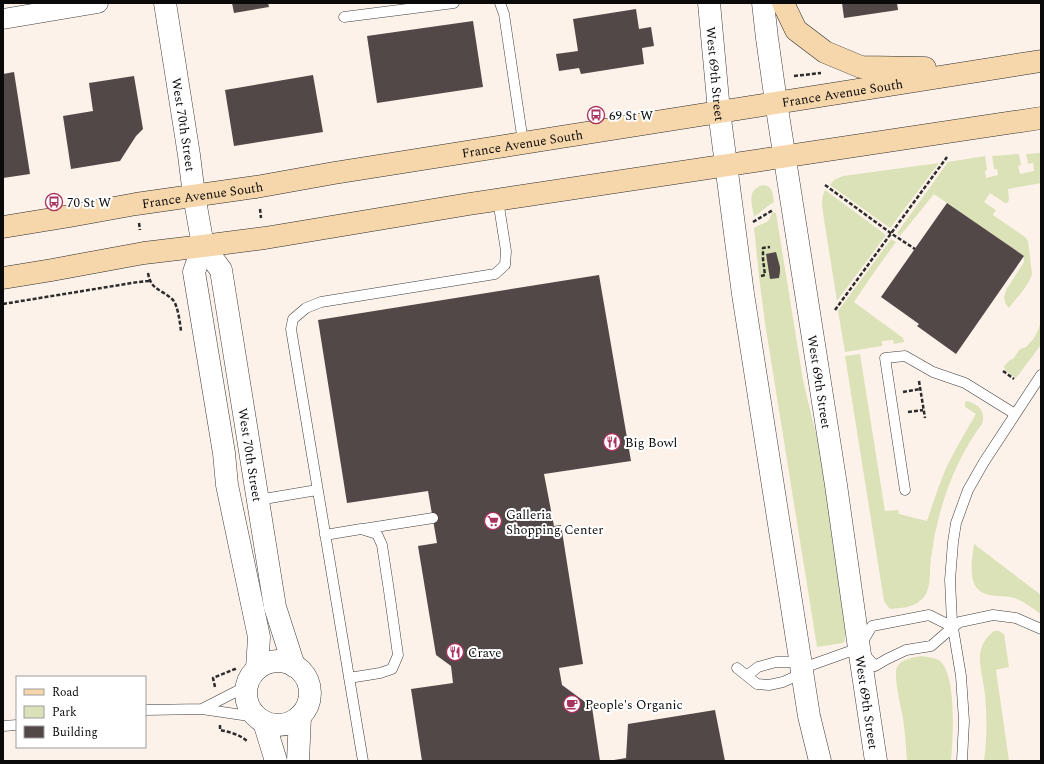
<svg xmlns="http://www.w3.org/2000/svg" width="1044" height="764" font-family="Spectral,serif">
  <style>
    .green { fill: #dbe2b7 }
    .building { fill: #514847 }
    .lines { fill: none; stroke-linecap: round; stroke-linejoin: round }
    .service-casing { stroke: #3d3d3d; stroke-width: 11 }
    .minor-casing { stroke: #3d3d3d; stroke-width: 21 }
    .tertiary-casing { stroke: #3d3d3d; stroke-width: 23 }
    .secondary-casing { stroke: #2c2c2c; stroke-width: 23 }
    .path { stroke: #2c2c2c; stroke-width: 2.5; stroke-dasharray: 4 2; stroke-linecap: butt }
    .service { stroke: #fff; stroke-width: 10 }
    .minor { stroke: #fff; stroke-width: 20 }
    .tertiary { stroke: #fff; stroke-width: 22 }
    .secondary { stroke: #f6d6ab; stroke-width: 22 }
    .labels { text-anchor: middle; stroke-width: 4; stroke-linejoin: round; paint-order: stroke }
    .street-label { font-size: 13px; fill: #0a0a0a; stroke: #fff }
    .poi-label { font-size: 13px; fill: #0a0a0a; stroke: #fff; text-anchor: start }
  </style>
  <rect width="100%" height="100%" fill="#fdf2e9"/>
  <!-- green -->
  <path class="green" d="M1041 153V183L1008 189 1009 200 1007 203H1005L990 193 984 202 996 210 993 215 1025 237 1028 241 1032 274C1028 287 1017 297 1009 308L1005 303 1004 297 1006 290 1024 262V256L934 194 900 236 897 233 948 162 985 156 987 170 985 171 986 178 998 175 997 169H994L992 156 1019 154 1021 165 1018 166 1020 174 1034 171 1033 163 1028 164 1026 154Z
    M939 163 890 228 830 185 834 180 843 176Z
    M763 185C773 186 773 194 774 202L768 206 754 217C752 203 746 190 763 185Z
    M825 190 886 235 837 301 823 213C822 205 821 197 825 190Z
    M772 212 776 213 803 380 813 422 822 457 845 630V640L843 643 817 647 765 323 759 277 754 228C764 221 768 226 772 212Z
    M891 239 896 242 875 271 854 302 903 338 904 342 894 344 893 340 882 341V346L845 352 838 311Z
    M1041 319V345L1016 378 1005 370 1004 366 1010 360 1013 359 1020 349 1026 347 1034 338 1039 328Z
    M860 354 885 511 898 510 899 514 927 521C933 503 939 484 947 466 956 448 966 431 976 414L965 407V402L967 401C979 404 986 412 982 424 960 453 945 490 937 525 934 536 933 547 931 558 929 570 932 586 924 597 916 607 903 608 891 609L889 608 884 601 845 356Z
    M974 544 1041 595V614C1032 608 1024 601 1014 598 1004 595 995 597 986 594 966 589 972 559 974 544Z
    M994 631H999L1004 634 1009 667 996 670 1009 761H984C987 739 987 718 985 695 984 683 979 667 980 655 981 645 986 637 994 631Z
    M922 656C927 657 936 658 940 661 957 676 953 739 951 761H907C906 747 905 732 903 718 901 708 893 674 897 667 901 659 914 657 922 656Z"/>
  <!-- building -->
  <path class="building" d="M232 3H268L269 7 234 13Z
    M842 3H897L898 10 844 18Z
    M636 9 639 29 651 27 654 46 642 48 644 64 581 74 579 68 559 71 556 54 578 51 573 19Z
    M473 21 483 87 377 103 367 36Z
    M14 72 30 174 3 178V74Z
    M313 75 323 132 234 146 225 90Z
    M134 76 143 129 136 136 120 161 71 169 63 116 93 111 89 83Z
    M947 203 1024 256 956 354 917 326 919 324 881 297Z
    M776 252 780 267V272L779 278 770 279 766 254Z
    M599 275 631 461 544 474 554 526 561 525 583 664 559 668 562 685 592 707 600 761H422L411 689 453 683 451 666 436 655 418 546 437 543 428 491 347 503 318 320Z
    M715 710 725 761H614V760L626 758 628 724Z"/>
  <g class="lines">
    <!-- service casing -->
    <g class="service-casing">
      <path id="service" d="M500 3 504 14 523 142
        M344 17 454 3
        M905 490 885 358 905 356 933 372 965 383 1015 414
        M258 500 317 490
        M363 529 433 518
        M325 535 361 529 377 534 382 545 389 591 398 655 392 669 380 673 349 678
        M953 627 960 622 993 615 1016 618 1041 629
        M737 668 757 684 769 685 783 682 794 677 803 668 859 648 872 626 929 615 953 627 931 646 906 650 887 659 875 666 864 654
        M748 675 758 667 776 662H792L801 667
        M202 709 247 686
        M145 710 202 709 256 717
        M3 726 17 725
        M363 761 291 329 293 319 306 308 321 302 495 274 505 265 506 251 498 200
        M962 761 964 721 961 676 952 622 950 580 953 542 956 523 968 490 984 462 1041 375"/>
    </g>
    <!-- minor casing -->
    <g class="minor-casing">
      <path id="minor" d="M3 19 98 3"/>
    </g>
    <!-- tertiary casing -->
    <g class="tertiary-casing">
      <g id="tertiary">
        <path id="s1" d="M165 3 189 155 194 195 203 246 221 270 275 607 294 666"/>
        <path id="s2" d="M709 3 719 111 743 294 809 716 820 761"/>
        <path id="s3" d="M763 3 767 38 776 102 836 485 859 648 876 761"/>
        <path d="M203 246 194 272 224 453 227 485 259 637 257 669"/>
        <circle cx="278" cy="693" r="32"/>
        <path d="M264 722 276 761"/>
        <path d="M298 761 300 716"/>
      </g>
    </g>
    <!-- secondary casing -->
    <g class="secondary-casing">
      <g id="secondary">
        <path d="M783 3 796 30 825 52 861 67 925 68"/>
        <path id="s4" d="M3 227 70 216 136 204 256 187 334 173 1041 61"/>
        <path d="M3 278 52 270 144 253 203 246 265 238 469 204 1041 118"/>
      </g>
    </g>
    <!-- path -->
    <path class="path" d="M794 76 821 73
      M825 185 892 234 915 249
      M260 209 261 218
      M753 222 773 210
      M139 223 140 230
      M148 273C151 291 162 289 173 300 178 306 180 323 181 331
      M761 276 765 275 763 259V248L770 247
      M3 304 138 282 149 281
      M835 310 947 157
      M1003 371 1014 379
      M919 381 925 418
      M903 392 920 389
      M908 412 923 410
      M215 687 213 678 235 669 236 668
      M220 725V730C230 732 241 735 248 742"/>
    <!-- service -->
    <use href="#service" class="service"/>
    <!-- minor -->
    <use href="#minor" class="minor"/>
    <!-- tertiary -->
    <use href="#tertiary" class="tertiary"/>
    <!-- secondary -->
    <use href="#secondary" class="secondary"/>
  </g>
  <!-- icons -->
  <defs>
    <g id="bus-ring" transform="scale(0.9)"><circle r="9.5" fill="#fff" stroke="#a9325e" stroke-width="1.5"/><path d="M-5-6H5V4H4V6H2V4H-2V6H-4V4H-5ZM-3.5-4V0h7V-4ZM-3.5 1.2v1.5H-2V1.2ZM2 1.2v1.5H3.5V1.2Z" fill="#a9325e"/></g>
    <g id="restaurant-ring" transform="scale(0.9)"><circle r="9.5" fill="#fff" stroke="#a9325e" stroke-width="1.5"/><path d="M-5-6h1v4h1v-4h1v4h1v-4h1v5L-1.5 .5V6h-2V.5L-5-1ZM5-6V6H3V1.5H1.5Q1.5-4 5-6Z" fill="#a9325e"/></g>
    <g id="supermarket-ring" transform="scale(0.9)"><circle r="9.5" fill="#fff" stroke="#a9325e" stroke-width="1.5"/><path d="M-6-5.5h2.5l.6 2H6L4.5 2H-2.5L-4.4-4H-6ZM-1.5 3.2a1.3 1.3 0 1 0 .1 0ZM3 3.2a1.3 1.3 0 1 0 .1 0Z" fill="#a9325e"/></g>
    <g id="cafe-ring" transform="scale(0.9)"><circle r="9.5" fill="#fff" stroke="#a9325e" stroke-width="1.5"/><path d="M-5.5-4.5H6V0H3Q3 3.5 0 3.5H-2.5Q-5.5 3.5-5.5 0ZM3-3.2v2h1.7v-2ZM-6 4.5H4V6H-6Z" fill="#a9325e"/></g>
  </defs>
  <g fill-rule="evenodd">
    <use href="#bus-ring" x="596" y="115"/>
    <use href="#bus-ring" x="54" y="202"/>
    <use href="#restaurant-ring" x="612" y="442"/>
    <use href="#supermarket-ring" x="493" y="521"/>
    <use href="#restaurant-ring" x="455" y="652"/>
    <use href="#cafe-ring" x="572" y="704"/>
  </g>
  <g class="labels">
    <!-- street labels -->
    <g class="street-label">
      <text dy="5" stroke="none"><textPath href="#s2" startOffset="71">West 69th Street</textPath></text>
      <text dy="5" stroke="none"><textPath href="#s4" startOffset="850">France Avenue South</textPath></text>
      <text dy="5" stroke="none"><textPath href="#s1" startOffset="123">West 70th Street</textPath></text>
      <text dy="5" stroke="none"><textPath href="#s4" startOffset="526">France Avenue South</textPath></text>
      <text dy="5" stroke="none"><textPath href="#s4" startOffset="202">France Avenue South</textPath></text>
      <text dy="5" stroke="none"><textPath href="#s3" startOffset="383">West 69th Street</textPath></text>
      <text dy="5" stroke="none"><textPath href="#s1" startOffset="463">West 70th Street</textPath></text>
      <text dy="5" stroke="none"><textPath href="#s3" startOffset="707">West 69th Street</textPath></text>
    </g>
    <!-- poi labels -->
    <g class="poi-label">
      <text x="609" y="120">69 St W</text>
      <text x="67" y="207">70 St W</text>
      <text x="625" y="447">Big Bowl</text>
      <text x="506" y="519">Galleria<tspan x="506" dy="15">Shopping Center</tspan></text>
      <text x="468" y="657">Crave</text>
      <text x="585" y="709">People's Organic</text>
    </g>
  </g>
  <!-- border -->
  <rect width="1044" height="764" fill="none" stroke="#0a0a0a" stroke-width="8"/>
  <!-- legend -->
  <rect x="16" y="676" width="130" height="72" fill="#ffffff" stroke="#9d9d9d"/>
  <rect x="24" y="689" width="20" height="6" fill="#f6d6ab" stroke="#9d9d9d"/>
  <text x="52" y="696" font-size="12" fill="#0a0a0a">Road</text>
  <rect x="24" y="706" width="20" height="12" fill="#dbe2b7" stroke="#9d9d9d"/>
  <text x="52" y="716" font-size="12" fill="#0a0a0a">Park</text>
  <rect x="24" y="726" width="20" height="12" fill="#514847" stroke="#9d9d9d"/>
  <text x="52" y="736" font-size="12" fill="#0a0a0a">Building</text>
</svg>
